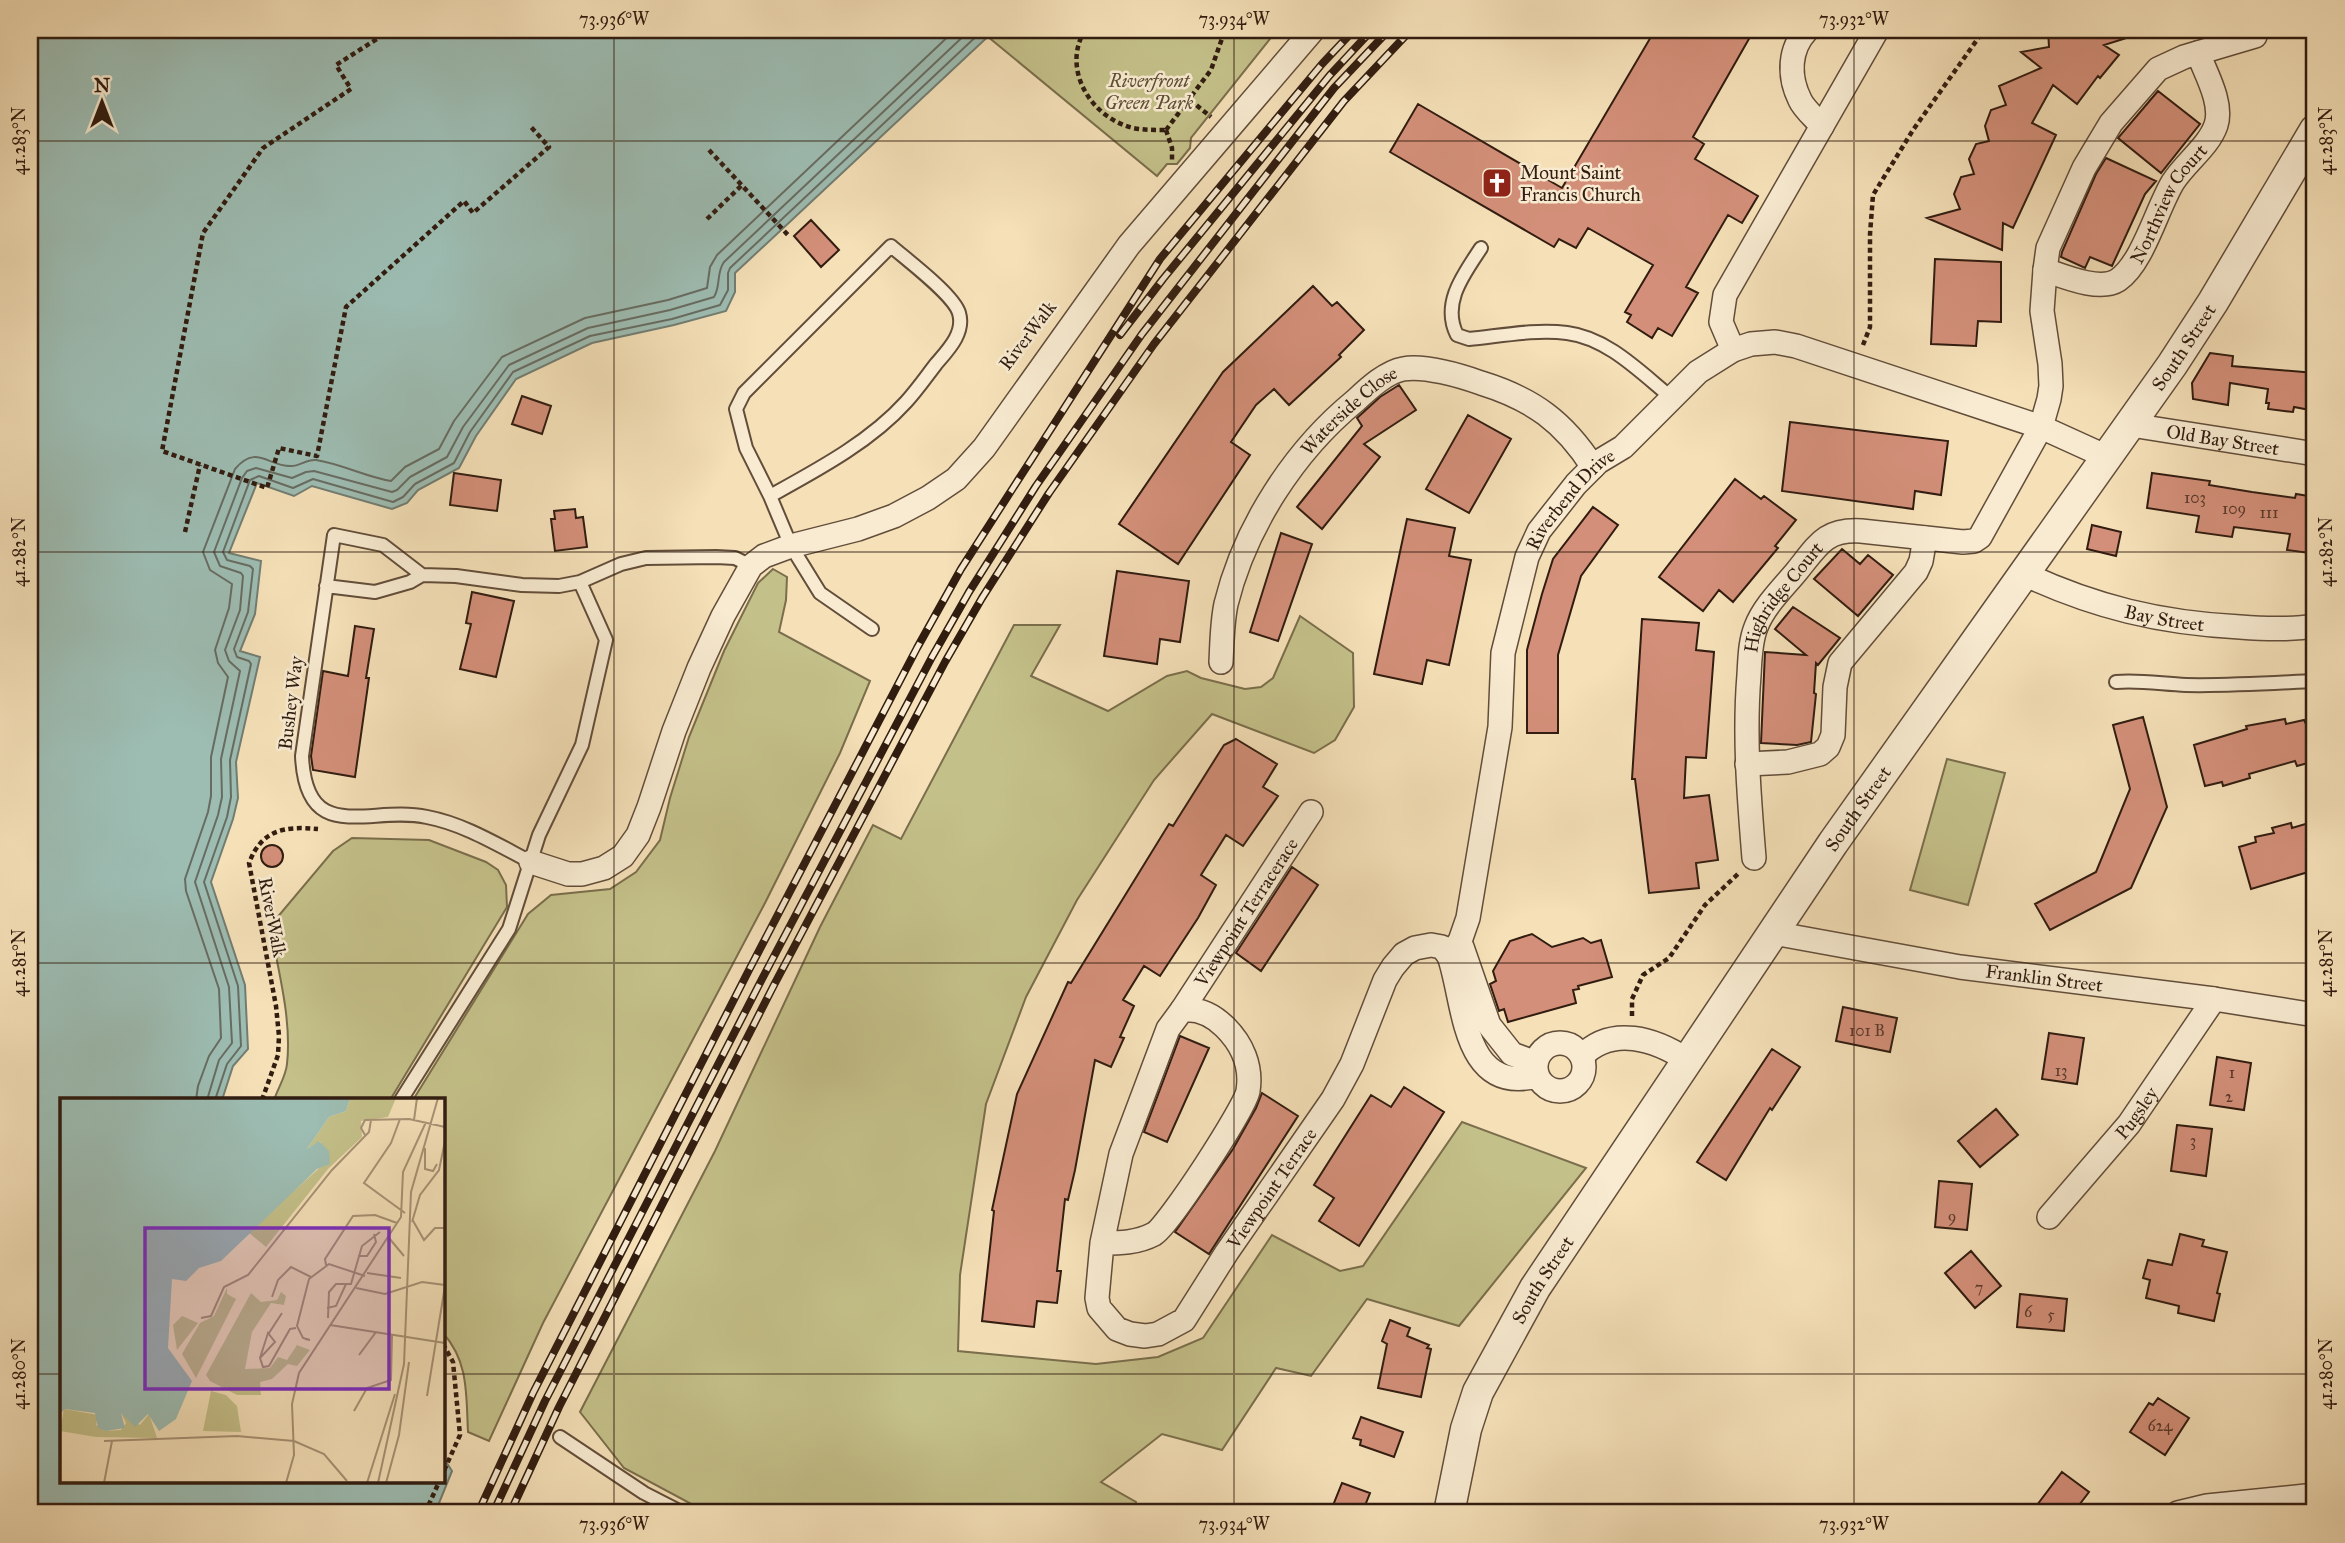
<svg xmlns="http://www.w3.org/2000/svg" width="2345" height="1543" font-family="'IM FELL Great Primer',serif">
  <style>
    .green { fill: #c4c089; stroke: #7a6e4c; stroke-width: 2 }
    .water { fill: #9dbdb3; stroke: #727d72; stroke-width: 2 }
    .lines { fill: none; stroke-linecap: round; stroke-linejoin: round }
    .shore { stroke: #676c62; stroke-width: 2 }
    .building { fill: #d38f79; stroke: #311c10; stroke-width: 2 }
    .service-casing { stroke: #624d3a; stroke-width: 16 }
    .minor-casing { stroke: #624d3a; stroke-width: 26 }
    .tertiary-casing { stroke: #624d3a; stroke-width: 33 }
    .path { stroke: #311c10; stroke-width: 4.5; stroke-dasharray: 5 3.5; stroke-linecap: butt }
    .service { stroke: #f8ebd1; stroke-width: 12 }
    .minor { stroke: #f8ebd1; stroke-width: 23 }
    .tertiary { stroke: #f8ebd1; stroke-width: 30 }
    .rail-casing { stroke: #311c10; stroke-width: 8 }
    .rail { stroke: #f8ebd1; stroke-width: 5; stroke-dasharray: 16; stroke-linecap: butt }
    .ticks { fill: none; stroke: #311c10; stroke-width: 2; stroke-opacity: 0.45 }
    .labels { text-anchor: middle; stroke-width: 5; stroke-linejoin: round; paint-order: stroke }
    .number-label { font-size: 16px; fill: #5a392a }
    .park-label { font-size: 19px; font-style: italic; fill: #5d4d34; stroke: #f8ebd1 }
    .poi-label { font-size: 19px; fill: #311c10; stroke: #f8ebd1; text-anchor: start }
    .street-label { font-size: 19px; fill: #311c10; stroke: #f8ebd1 }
    .inset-road { fill: none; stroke: #a79275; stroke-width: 2 }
    .view { fill: #7b2cbf; fill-opacity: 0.15; stroke: #7b2cbf; stroke-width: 3.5 }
    .inset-edge { fill: none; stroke: #311c10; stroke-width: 3.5 }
    .neatline { fill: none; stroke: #311c10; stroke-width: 2.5 }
    .ticks-label { font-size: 18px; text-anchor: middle; fill: #311c10 }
  </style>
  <rect width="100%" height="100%" fill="#f5e0b8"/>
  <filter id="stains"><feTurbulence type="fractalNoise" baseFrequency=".00286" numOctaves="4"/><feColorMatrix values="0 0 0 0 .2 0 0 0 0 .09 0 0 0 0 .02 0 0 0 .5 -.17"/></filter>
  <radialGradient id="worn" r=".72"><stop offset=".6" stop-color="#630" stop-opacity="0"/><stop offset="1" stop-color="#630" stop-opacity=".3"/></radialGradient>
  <!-- green -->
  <path class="green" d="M995 30H1277L1191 138 1190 148 1177 164H1167L1157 176 987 36Z
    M773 569 787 577 786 600 779 632 870 681 840 753 765 903 543 1323 489 1441 468 1432C466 1395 469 1362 443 1333V1100H413L528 914 551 895 610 889 636 872 660 840 670 798 689 737 724 651 758 583Z
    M1300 616 1353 653 1354 707 1335 740 1314 753 1212 714 1154 780 1077 900 1026 997 986 1104 960 1275 958 1351 1096 1364 1158 1357 1203 1338 1272 1235 1340 1271 1363 1266 1462 1122 1586 1168 1459 1326 1367 1299 1311 1376 1276 1368 1222 1450 1162 1434 1101 1482 1136 1502 1133 1513H708L624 1468 580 1412 715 1151 820 927 873 825 901 839 1014 625H1060L1031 676 1108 711 1167 676 1187 671 1201 678 1245 689 1261 687 1273 678Z
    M1947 759 2005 773 1968 905 1910 890Z
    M352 838 429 840 486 862 498 870 506 885 507 907 390 1100H274C278 1088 286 1076 287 1064 292 1020 278 969 270 926L333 851Z"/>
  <!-- water -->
  <path class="water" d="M30 30H995L735 273V292L726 311 674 325 592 343 516 379 476 436 459 468 418 490 407 503 392 509 312 486 294 496 257 483 229 553 261 561 255 614 240 651 260 657 236 762 238 798 233 819 211 882 245 985 248 1049 233 1066 222 1100H61V1482H443V1457L452 1471 435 1513H30Z"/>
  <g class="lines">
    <!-- shore -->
    <path class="shore" d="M196 1100 198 1086 209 1056 221 1038 219 989 186 891 185 879 208 812 211 796V757L228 677 218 663 215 650 229 608 232 584 210 570 203 552 235 469C256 444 268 466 290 466 299 467 306 459 316 460 342 464 366 477 391 481L405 467 439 449 454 421 502 357 585 318 668 300 707 288 710 267 717 255 955 30
      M207 1100 219 1060 232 1043 229 987 195 882 218 815 222 797 221 759 240 671 229 661 225 650 240 610 243 576 241 573 220 566 214 552 242 478 247 471 256 468 292 478 306 472 314 471 392 492 397 490 410 477 447 457 463 427 509 365 588 328 670 310 714 297C721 286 716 273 724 262L970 30
      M215 1100 227 1064 241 1046 238 986 204 882 227 817 231 797 230 760 251 664 249 661 237 657 234 649 248 612 253 569 250 566 227 560 223 552 250 480 259 476 293 488 313 479 393 502 403 497 415 484 454 463 470 432 513 372 590 336 672 319 720 305 728 290V273L730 268 983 30"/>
  </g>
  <!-- building -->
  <path class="building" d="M1655 30H1754L1693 137 1704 144 1695 159 1758 196 1742 223 1728 215 1686 287 1698 293 1672 336 1658 328 1652 338 1627 322 1631 315 1625 312 1653 265 1588 228 1576 248 1559 239 1554 247 1390 152 1418 104 1562 188Z
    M2048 30H2138L2139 34 2104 45 2119 55 2100 78 2098 76 2077 104 2053 85 2032 123 2056 135 2013 228 2003 223 2002 250 1927 218 1960 209 1954 194 1961 177 1974 174 1969 159 1976 144 1989 141 1985 126 1991 110 2006 105 1999 86 2041 68 2021 52 2049 47Z
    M2158 91 2200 124 2161 173 2118 138Z
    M2106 158 2156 181 2145 194 2112 266 2090 257 2085 268 2061 257 2062 252 2096 174Z
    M811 220 839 250 821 267 794 236Z
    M1935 259 2001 262V322L1978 321 1976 346 1931 344Z
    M1313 286 1332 306 1337 302 1364 330 1339 355 1341 357 1289 405 1274 389 1256 405 1231 442 1250 455 1178 564 1119 524 1223 372Z
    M2210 353 2233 356 2232 366 2315 373V411L2294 407 2293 412 2268 409 2269 403H2266L2268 389 2230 383 2228 405 2193 399 2192 383Z
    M1399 385 1416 410 1364 444 1380 457 1322 529 1297 507 1362 426 1357 418 1380 397Z
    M522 396 551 406 542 434 512 424Z
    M1468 415 1511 439 1469 513 1426 489Z
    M1790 422 1948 441 1941 495 1915 491 1913 509 1782 491Z
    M454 473 501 480 497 511 450 505Z
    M2152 473 2210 481 2209 485 2252 492 2295 498 2296 494 2315 497V515L2309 553 2287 550 2290 534 2234 527 2232 537 2196 532 2199 516 2147 508Z
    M1735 479 1761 499 1764 496 1796 520 1775 546 1778 548 1733 602 1719 590 1703 611 1659 577Z
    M1593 507 1618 525 1581 576 1558 655V733H1527V650L1542 594 1553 559Z
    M575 509 576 518 583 517 587 547 555 551 551 519H555L554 511Z
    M1407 519 1455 528 1449 556 1471 560 1449 665 1427 660 1422 684 1374 674Z
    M2092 525 2121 532 2116 556 2087 549Z
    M1281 533 1312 544 1278 641 1250 632Z
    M1842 549 1860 564 1868 555 1893 575 1858 616 1814 579Z
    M1117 571 1189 581 1180 642 1160 639 1157 664 1104 656Z
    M472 592 514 601 496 677 460 669 471 624 466 623Z
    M1793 607 1840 638 1818 665 1816 663 1814 693 1816 694 1811 742 1797 745 1761 743 1765 652 1806 655 1775 629Z
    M1642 619 1699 623 1696 650 1714 652 1706 758 1686 757 1684 798 1709 795 1718 860 1696 863 1699 888 1649 893 1635 779H1632Z
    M355 626 374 629 366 678H369L355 777 313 770 311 756 323 671 348 676Z
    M2143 717 2167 807 2131 888 2050 930 2035 904 2096 872 2130 789 2113 725Z
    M2285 719 2286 724 2304 720 2306 724 2315 721V761L2297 766 2295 761 2249 774 2250 778 2223 786 2222 782 2205 786 2194 745 2247 729 2246 726Z
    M1236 739 1277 764 1263 787 1278 796 1243 846 1226 835 1201 875 1216 885 1198 918 1160 976 1144 966 1123 1000 1134 1006 1120 1037 1124 1038 1111 1067 1095 1060 1075 1170 1068 1200 1065 1199 1057 1271H1061L1057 1303 1037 1301 1034 1327 982 1321 994 1211 992 1210 1017 1094 1068 982 1071 983 1169 824 1173 826 1224 745Z
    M2291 823 2292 828 2309 823 2311 828 2315 826V870L2251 889 2239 847 2256 842 2255 837 2274 833 2272 828Z
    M261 856a11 11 0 1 1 22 0a11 11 0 1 1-22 0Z
    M1292 867 1318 885 1261 971 1236 953Z
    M1532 934 1552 947 1583 938 1591 943 1601 940 1612 977 1578 986 1579 989 1573 990 1576 1003 1508 1022 1504 1009 1499 1011 1490 984 1496 981 1493 971 1510 941Z
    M1843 1007 1897 1018 1890 1052 1836 1041Z
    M2049 1033 2084 1038 2077 1084 2042 1079Z
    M1180 1036 1209 1048 1167 1142 1144 1132Z
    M1772 1049 1800 1067 1772 1110 1770 1108 1726 1180 1697 1162Z
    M2217 1057 2251 1063 2244 1110 2210 1105Z
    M1404 1087 1444 1112 1359 1246 1319 1221 1334 1198 1314 1185 1371 1095 1391 1107Z
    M1262 1093 1298 1116 1209 1254 1175 1232 1233 1149 1256 1108Z
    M1996 1109 2018 1135 1980 1167 1958 1141Z
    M2177 1125 2212 1129 2206 1176 2171 1171Z
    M1939 1181 1972 1184 1967 1230 1935 1227Z
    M2180 1234 2204 1240 2202 1246 2227 1252 2217 1293 2220 1294 2214 1321 2178 1313 2179 1306 2146 1298 2150 1280 2143 1278 2148 1260 2172 1265Z
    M1971 1251 2001 1286 1975 1308 1945 1273Z
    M2020 1294 2067 1299 2064 1331 2017 1327Z
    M1390 1320 1410 1328 1407 1336 1429 1345 1427 1348 1431 1349 1421 1397 1378 1388 1387 1344 1382 1341Z
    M2158 1398 2189 1418 2165 1455 2130 1432 2149 1403 2153 1405Z
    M1361 1417 1403 1432 1394 1457 1360 1445 1361 1440 1353 1438Z
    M2062 1472 2089 1492 2073 1513H2047L2037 1505Z
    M1342 1483 1370 1493 1362 1513H1345L1332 1508Z"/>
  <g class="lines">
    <!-- service casing -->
    <g class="service-casing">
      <path id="service" d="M1481 248C1464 274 1441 303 1457 335L1469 339C1500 336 1535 329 1567 333 1608 338 1641 373 1672 398
        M770 496 746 448 736 409 744 393 891 246C907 260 954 295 959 313 965 333 948 350 936 364 926 377 917 390 906 402 870 442 817 470 770 496L791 546 820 593 872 629
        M422 575 383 545 334 535 302 756C306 847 369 805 427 817 464 824 498 845 531 862
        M326 586 375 592 410 582 422 575 456 576 522 585 559 586 580 582 621 564 646 558 716 557 735 558 751 566
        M2116 682C2140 680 2162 684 2186 685 2229 686 2272 683 2315 681
        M401 1100 509 929 539 835 582 745 606 640 580 582
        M560 1437 644 1493 683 1513"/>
    </g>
    <!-- minor casing -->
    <g class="minor-casing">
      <g id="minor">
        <path d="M1807 30C1789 49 1788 76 1800 100 1804 109 1815 118 1822 126"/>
        <path id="s1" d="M2045 270C2063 276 2100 292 2118 280 2143 263 2157 208 2173 182 2185 163 2209 146 2216 125 2223 103 2206 74 2198 53"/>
        <path d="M1733 350 1721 322 1725 295 1877 30"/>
        <path id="s2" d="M2131 425 2315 454"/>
        <path id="s3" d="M2022 573C2094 607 2161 623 2240 627 2265 629 2290 630 2315 626"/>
        <path id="s4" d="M1221 662C1222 643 1222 623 1226 604 1245 527 1294 451 1355 401 1368 389 1386 372 1403 369 1424 365 1461 376 1481 383 1533 399 1564 422 1593 467"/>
        <path d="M1747 764 1788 762 1820 754 1828 747 1833 735 1835 687 1840 663 1916 572 1921 561 1925 538"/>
        <path id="s5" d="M1754 858C1749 797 1744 736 1749 675 1750 659 1750 642 1756 627 1764 606 1783 588 1797 571 1818 545 1825 529 1861 531L1963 542 1974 541 1980 537 2041 427 2049 399 2051 386 2050 364 2042 311 2045 270 2048 248 2084 168 2111 123 2158 69 2184 57 2255 36"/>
        <path d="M531 862 568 874H582L604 868 623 856 638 835 649 807 674 731 699 668 723 616 751 566 764 556 791 546 858 529 894 516 928 498 956 479 984 448 1129 245 1313 30"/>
        <path id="s6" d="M1773 933 1960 967 2214 999 2315 1015"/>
        <path d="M1462 947 1489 1025 1512 1054 1536 1063"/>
        <path id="s7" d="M1182 1010 1311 812"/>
        <circle cx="1560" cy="1067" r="24"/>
        <path d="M1582 1056C1612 1025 1655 1039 1687 1060"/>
        <path id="s8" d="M1537 1076C1461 1095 1465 1000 1449 956L1460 941 1468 918 1500 727 1503 653 1527 557 1539 531 1576 484 1598 462 1623 447 1698 372 1733 350 1751 344 1775 342 1796 346 2041 427 2107 457"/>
        <path id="s9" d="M2049 1217 2129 1124 2214 999"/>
        <path id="s10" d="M1102 1243C1120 1243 1137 1243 1154 1234 1169 1225 1245 1108 1248 1091 1252 1066 1242 1044 1225 1027 1214 1016 1199 1008 1182 1010L1168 1029 1121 1154 1102 1243 1097 1298 1099 1308 1117 1329 1130 1334 1145 1336 1158 1334 1184 1320 1227 1252 1333 1099 1352 1064 1385 980 1393 967 1404 954 1415 948 1431 945 1442 947 1449 956"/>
        <path d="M2178 1513 2207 1506 2315 1495"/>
      </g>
    </g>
    <!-- tertiary casing -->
    <g class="tertiary-casing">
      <g id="tertiary">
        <path id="s11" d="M1449 1513 1466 1429 1478 1392 1535 1288 1833 843 2172 365 2213 302 2315 130"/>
      </g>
    </g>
    <!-- path -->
    <path class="path" d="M391 30 336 65 351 89 263 148 203 233 162 451 267 488 279 448 317 456 346 307 464 201 473 213 549 147 531 127
      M1085 30C1061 69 1091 118 1133 128 1144 130 1155 130 1166 130
      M1190 100 1211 117
      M1166 130 1172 148V160
      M1166 130 1211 70 1225 30
      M709 150 788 235
      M707 219 742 185
      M1863 345 1870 327V234L1873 195 1913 130 1984 30
      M185 532 200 465
      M1632 1016V999L1643 975 1669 958 1705 905 1738 874
      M262 1100 278 1055 279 1036 276 1006 249 863C262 829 285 826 318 829
      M443 1344 453 1362 460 1435 443 1473
      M425 1513 439 1482"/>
    <!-- service -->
    <use href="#service" class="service"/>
    <!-- minor -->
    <use href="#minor" class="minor"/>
    <!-- tertiary -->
    <use href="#tertiary" class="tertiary"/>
    <!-- rail casing -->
    <g class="rail-casing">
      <path id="rail" d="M1120 335 1163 279 1330 75 1372 30
        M478 1513 533 1393 749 970 917 648 961 569 1160 259 1322 64 1354 30
        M493 1513 545 1401 762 979 932 657 969 592 1036 486 1142 334 1334 88 1389 30
        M510 1513 559 1407 774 985 945 662 982 598 1049 493 1154 344 1344 101 1411 30"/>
    </g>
    <!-- rail -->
    <use href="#rail" class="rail"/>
  </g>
  <!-- ticks -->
  <path class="ticks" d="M614 30V1513M1234 30V1513M1854 30V1513M30 141H2315M30 552H2315M30 963H2315M30 1374H61M443 1374H2315"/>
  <!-- icons -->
  <defs>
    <g id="church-square" transform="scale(1.575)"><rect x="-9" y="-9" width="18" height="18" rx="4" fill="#8f2418" stroke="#f8ebd1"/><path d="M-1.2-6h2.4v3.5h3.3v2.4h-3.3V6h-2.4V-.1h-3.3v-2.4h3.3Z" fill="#fff"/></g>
  </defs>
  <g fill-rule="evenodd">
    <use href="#church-square" x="1497" y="183"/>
  </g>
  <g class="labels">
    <!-- number labels -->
    <g class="number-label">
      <text x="2195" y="503">103</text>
      <text x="2234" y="514">109</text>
      <text x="2269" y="518">111</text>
      <text x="1867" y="1036">101 B</text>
      <text x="2061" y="1076">13</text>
      <text x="2232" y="1078">1</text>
      <text x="2229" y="1102">2</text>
      <text x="2193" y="1146">3</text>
      <text x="1952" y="1222">9</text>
      <text x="1979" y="1293">7</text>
      <text x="2028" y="1317">6</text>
      <text x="2051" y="1320">5</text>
      <text x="2160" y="1431">624</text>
    </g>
    <!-- park labels -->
    <g class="park-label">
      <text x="1149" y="87">Riverfront<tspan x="1149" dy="22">Green Park</tspan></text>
    </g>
    <!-- poi labels -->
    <g class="poi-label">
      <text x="1520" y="179">Mount Saint<tspan x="1520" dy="22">Francis Church</tspan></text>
    </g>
    <!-- street labels -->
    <g class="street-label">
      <text dy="7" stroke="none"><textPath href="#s1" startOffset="168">Northview Court</textPath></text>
      <text transform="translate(1027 335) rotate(-53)" y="7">RiverWalk</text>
      <text dy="7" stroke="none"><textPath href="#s11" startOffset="1386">South Street</textPath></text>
      <text dy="7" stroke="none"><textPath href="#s4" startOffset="292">Waterside Close</textPath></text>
      <text dy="7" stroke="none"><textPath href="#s2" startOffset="93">Old Bay Street</textPath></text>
      <text dy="7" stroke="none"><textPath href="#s8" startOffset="654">Riverbend Drive</textPath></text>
      <text dy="7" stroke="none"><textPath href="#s5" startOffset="271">Highridge Court</textPath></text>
      <text dy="7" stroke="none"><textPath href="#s3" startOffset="150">Bay Street</textPath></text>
      <text transform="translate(290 703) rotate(-83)" y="7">Bushey Way</text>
      <text dy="7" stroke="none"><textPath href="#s11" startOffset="821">South Street</textPath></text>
      <text dy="7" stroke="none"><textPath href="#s7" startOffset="117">Viewpoint Terracerace</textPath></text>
      <text transform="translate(273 917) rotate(79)" y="7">RiverWalk</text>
      <text dy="7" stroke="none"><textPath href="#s6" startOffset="275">Franklin Street</textPath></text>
      <text dy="7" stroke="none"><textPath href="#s9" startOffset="136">Pugsley</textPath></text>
      <text dy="7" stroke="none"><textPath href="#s10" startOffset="915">Viewpoint Terrace</textPath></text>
      <text dy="7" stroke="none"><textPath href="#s11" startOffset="254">South Street</textPath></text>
    </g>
  </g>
  <!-- overview -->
  <g transform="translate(60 1098)">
    <rect width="385" height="385" fill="#f5e0b8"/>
    <path d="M290 0H336L328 19 301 23 302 39 268 71 206 149 188 134 265 65 260 43 247 51 269 19 286 13ZM167 190V196L176 201 136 280 122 256 140 225 154 218ZM221 194 226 198 224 207 211 205 192 234 185 271 210 270 218 259 227 262 237 247 250 252 237 268 228 266 212 281 200 284 201 297H177L150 283 146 277 191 195 201 204 217 202ZM122 218 138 225 117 252 113 227ZM151 293 166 297 177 308 181 334 143 333ZM4 311 38 317 36 327 46 333 61 332 66 325 61 315 80 327 89 316 97 340 36 339 0 333Z" fill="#c4c089"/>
    <path d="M0 0H290L286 13 269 19 247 51 259 43 269 53 270 66 257 71 161 163 139 170 126 183 112 181 108 250 132 283 116 321 99 333 88 316 75 329 61 315 65 330 46 333 38 330 35 315 5 311 0 316Z" fill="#9dbdb3"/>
    <path class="inset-road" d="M340 21 331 45 304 85 345 115M354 22 357 0M305 37 301 30 305 22 349 21 385 29M365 50V71L373 73 377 66M352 121 364 142 375 130H385M352 124 360 97 379 72 385 43M329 140 344 158M298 158H307L316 144 314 136M266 167 265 161 293 118 315 117 337 125M307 175 341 180M296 190 325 196 362 184 385 187M212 199 218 182 231 169 251 179M267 210 276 208 286 186M141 220 151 218 164 189 188 177 272 72 309 34 311 22M268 220 269 194 276 186H291L302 148 320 134M270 227 385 245M209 235 222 215M245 241 250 242 243 240 237 228 249 181 269 166 305 178M299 257 316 234M200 260 215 244 208 235 200 260 203 269 209 268 230 231 236 230M367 298 385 188M294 313 307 290 331 282 332 237M44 343 177 338 234 343 264 356 287 383M44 385 52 343M226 385 234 357 232 306 239 275 341 119 343 74 366 24M307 385 335 296M318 385 344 266 351 94 378 0M326 385 339 337 349 264"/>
    <path class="view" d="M85 130H329V291H85Z"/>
    <rect width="385" height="385" class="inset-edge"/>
  </g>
  <!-- margin -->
  <rect width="2345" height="1543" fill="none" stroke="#f5e0b8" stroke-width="77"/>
  <!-- north arrow -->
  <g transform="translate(102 102)" stroke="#f8ebd1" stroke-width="5" paint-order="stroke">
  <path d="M0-5L12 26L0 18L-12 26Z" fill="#311c10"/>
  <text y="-10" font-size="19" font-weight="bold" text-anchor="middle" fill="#311c10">N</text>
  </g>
  <rect x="38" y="38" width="2268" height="1466" class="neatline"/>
  <g class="ticks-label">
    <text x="614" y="25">73.936°W</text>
    <text x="1234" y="25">73.934°W</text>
    <text x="1854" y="25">73.932°W</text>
    <text transform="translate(19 141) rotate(-90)" y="6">41.283°N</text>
    <text transform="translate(2326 141) rotate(-90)" y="6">41.283°N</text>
    <text transform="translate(19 552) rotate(-90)" y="6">41.282°N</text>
    <text transform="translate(2326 552) rotate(-90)" y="6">41.282°N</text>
    <text transform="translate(19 963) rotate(-90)" y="6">41.281°N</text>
    <text transform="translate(2326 963) rotate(-90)" y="6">41.281°N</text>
    <text transform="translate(19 1374) rotate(-90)" y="6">41.280°N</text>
    <text transform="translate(2326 1374) rotate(-90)" y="6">41.280°N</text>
    <text x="614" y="1530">73.936°W</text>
    <text x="1234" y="1530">73.934°W</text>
    <text x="1854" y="1530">73.932°W</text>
  </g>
  <rect width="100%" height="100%" filter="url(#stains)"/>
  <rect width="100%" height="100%" fill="url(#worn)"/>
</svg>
